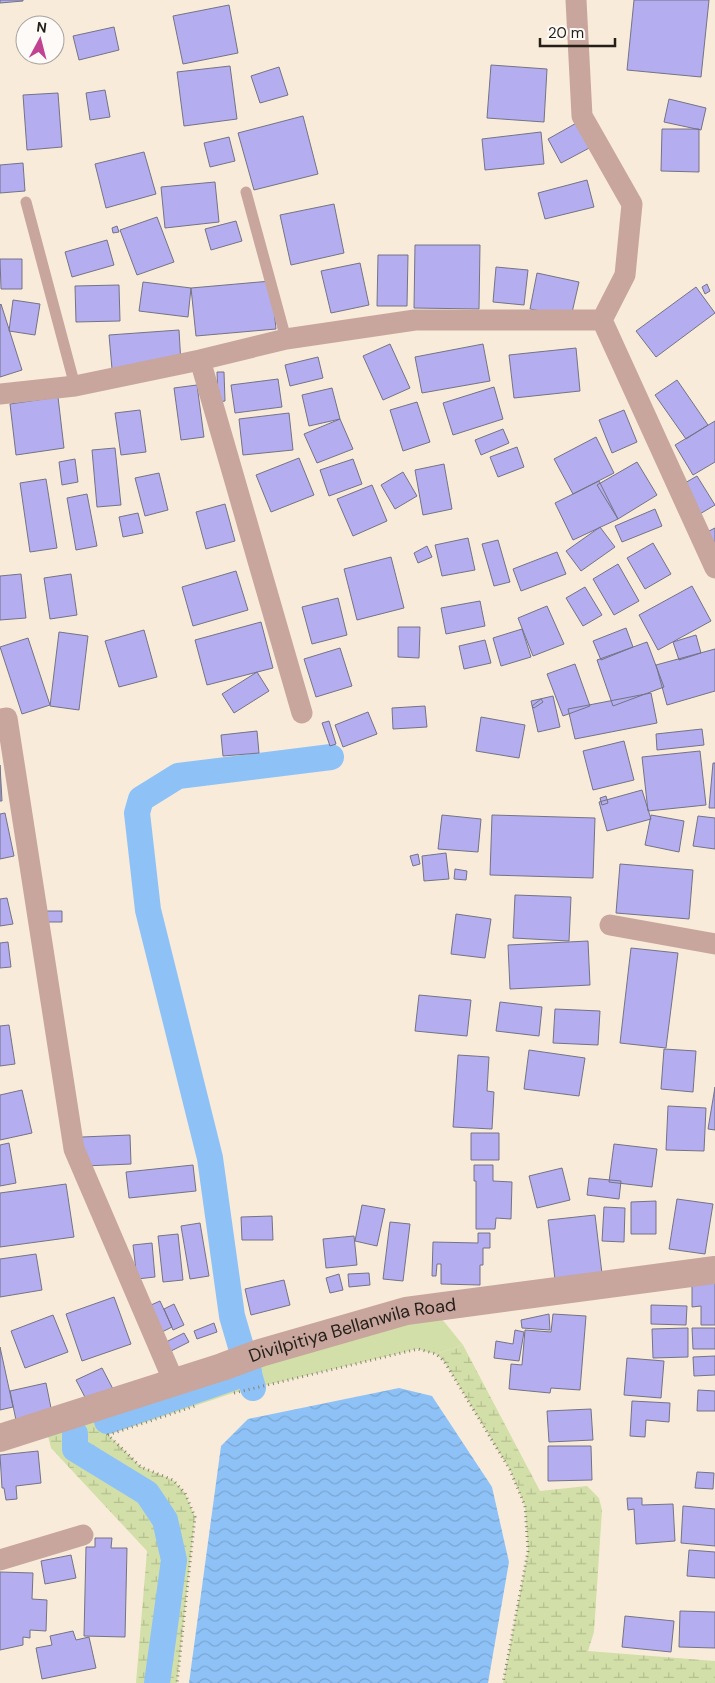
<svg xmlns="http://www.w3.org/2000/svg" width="715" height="1683" font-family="'DM Sans',sans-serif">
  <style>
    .green { fill: #d2dfa8 }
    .wetland { fill: url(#wetland-marsh) }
    .water { fill: url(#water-waves) }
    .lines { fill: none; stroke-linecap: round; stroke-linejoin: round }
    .canal { stroke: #8ec2f7; stroke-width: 26 }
    .building { fill: #b4adef; stroke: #747386 }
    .path { stroke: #8a8175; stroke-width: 3; stroke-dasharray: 1 4; stroke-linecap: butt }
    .service { stroke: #c8a69d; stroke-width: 11 }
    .minor { stroke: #c8a69d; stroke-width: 21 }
    .tertiary { stroke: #c8a69d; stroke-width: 28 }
    .labels { text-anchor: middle; stroke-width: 4; stroke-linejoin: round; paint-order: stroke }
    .street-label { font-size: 18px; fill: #241f19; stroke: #fdfaf7 }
  </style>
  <defs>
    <pattern id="wetland-marsh" width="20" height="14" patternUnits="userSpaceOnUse" patternTransform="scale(1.25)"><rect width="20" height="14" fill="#d2dfa8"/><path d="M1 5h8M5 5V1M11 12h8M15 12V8" fill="none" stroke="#b4bf90"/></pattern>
    <pattern id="water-waves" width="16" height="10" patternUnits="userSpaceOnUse" patternTransform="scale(1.25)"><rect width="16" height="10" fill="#8ec2f7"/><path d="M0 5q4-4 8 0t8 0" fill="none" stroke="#7aa6d3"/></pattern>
  </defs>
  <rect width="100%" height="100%" fill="#f9ebd9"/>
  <!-- green -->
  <path class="green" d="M437 1313 463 1345 436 1354 417 1349 233 1393 108 1435 84 1411Z"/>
  <!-- wetland -->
  <path class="wetland" d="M463 1345 540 1491 587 1486 599 1498 602 1510 594 1632 588 1651 715 1661V1683H503L528 1551 525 1506 510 1470 444 1361 436 1354Z
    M84 1411 141 1467 173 1480 185 1493 195 1517 177 1683H136L147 1551 51 1448 45 1424Z"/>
  <!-- water -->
  <path class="water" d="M399 1388 432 1396 492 1487 509 1562 488 1683H189L221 1446 248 1419Z"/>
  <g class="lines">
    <!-- canal -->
    <path class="canal" d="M253 1388 232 1316 210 1158 148 910 137 813 141 799 178 776 331 757
      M107 1421 249 1372
      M75 1434V1449L147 1493 165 1520 174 1560 157 1683"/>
  </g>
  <!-- building -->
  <path class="building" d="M0 0H23V1L0 3Z
    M634 0H709L701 77 627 70Z
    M229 5 238 53 183 64 173 16Z
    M114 27 119 50 79 60 73 36Z
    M491 65 547 69 544 122 487 118Z
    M230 66 237 119 184 126 177 72Z
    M279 67 288 95 260 103 251 76Z
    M105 90 110 117 90 120 86 93Z
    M58 93 62 147 27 150 23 95Z
    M669 99 706 108 701 130 664 122Z
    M303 116 318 174 254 190 238 133Z
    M580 121 593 146 561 163 548 139Z
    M662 129H699V172L661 171Z
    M541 132 544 164 485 170 482 139Z
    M229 137 235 161 210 167 204 143Z
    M144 152 156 194 106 208 95 164Z
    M23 163 25 191 0 193V165Z
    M587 180 594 207 545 219 538 193Z
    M215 182 219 222 165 228 161 187Z
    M334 204 344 253 291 265 280 215Z
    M157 217 174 262 137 275 120 230Z
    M236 221 242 241 211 250 205 229Z
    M117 226 119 232 113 233 112 228Z
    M107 240 114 265 72 277 65 252Z
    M415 245H480L479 309 414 308Z
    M378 255H408L407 306H377Z
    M0 259H22V289H1Z
    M360 263 369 305 331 313 321 271Z
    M496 267 528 270 524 305 493 302Z
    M537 273 579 282 571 317 530 309Z
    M271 281 276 329 196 336 191 288Z
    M143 282 191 288 188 317 139 311Z
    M707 284 710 291 705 294 702 287Z
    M119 285 120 321 76 322 75 286Z
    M696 287 715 313 656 357 636 331Z
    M13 300 40 304 35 335 9 331Z
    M1 304 22 370 0 377V305Z
    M179 330 181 364 112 369 109 335Z
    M390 344 410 388 383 400 363 356Z
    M483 344 490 381 422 393 415 357Z
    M576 348 580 391 514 398 509 355Z
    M318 357 323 378 290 386 285 365Z
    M217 372H224L225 401 218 402Z
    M278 379 282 407 235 413 231 385Z
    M677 380 708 425 686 439 655 395Z
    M197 385 204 437 181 440 174 388Z
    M494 387 503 419 453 435 443 403Z
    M332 388 340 419 309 426 302 395Z
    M58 397 64 448 16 455 10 404Z
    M417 402 430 442 403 451 390 410Z
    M140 410 146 452 121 455 115 413Z
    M624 410 637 442 612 453 599 420Z
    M289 413 293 450 243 455 239 419Z
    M340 419 353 449 317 463 304 434Z
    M715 421V462L693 475 675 445Z
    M503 429 509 443 481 455 475 440Z
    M596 437 614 473 573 494 554 459Z
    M517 447 524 467 498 477 490 457Z
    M115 448 121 505 97 507 92 450Z
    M299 458 314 495 271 512 256 475Z
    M75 459 78 482 62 485 59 462Z
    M353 459 362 484 329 496 320 470Z
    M637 462 657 495 618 519 597 485Z
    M444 464 452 509 423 515 415 470Z
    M403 472 417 496 395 509 381 485Z
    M159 473 168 510 145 516 135 478Z
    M697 476 715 505 688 521 671 491Z
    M46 479 57 548 30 552 20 483Z
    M599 481 618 519 573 540 555 503Z
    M372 485 387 521 353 536 337 499Z
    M87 494 97 546 76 550 67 498Z
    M225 504 235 541 206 549 196 512Z
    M655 509 662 526 622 542 615 526Z
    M138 513 143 533 123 537 119 517Z
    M600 527 615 547 581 571 566 551Z
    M715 528V549L707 532Z
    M468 538 475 570 442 576 435 545Z
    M498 540 510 582 494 586 482 544Z
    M653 543 671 574 645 589 627 558Z
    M427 546 432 557 418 563 414 553Z
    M557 552 566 574 521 591 513 569Z
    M391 557 404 608 357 620 344 569Z
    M618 564 639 601 614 615 593 579Z
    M236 571 248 610 193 626 182 587Z
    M21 574 26 618 0 620V576Z
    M71 574 77 615 50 619 44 578Z
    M692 586 711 621 658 650 639 615Z
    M585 587 602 615 583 626 566 598Z
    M338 598 347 635 312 644 302 607Z
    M480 601 485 626 446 634 441 608Z
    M547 606 564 644 533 656 518 618Z
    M261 622 273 668 207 685 195 640Z
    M398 627H420L419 658 398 657Z
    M626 628 633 647 601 660 593 641Z
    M522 629 531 657 501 666 493 638Z
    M144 630 157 677 119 687 105 641Z
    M59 632 88 636 79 710 50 706Z
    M696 635 701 653 679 660 673 642Z
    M28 638 50 705 22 714 0 647Z
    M485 640 491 663 464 669 459 646Z
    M647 642 664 687 613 706 597 660Z
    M340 648 352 686 316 697 304 659Z
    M715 649V691L667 705 656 665Z
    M575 664 590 706 563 716 547 674Z
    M257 672 269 691 234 713 222 694Z
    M651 693 657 723 575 739 568 709Z
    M553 696 560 727 538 732 531 701Z
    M541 699 543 702 534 708 532 706Z
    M425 706 427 727 393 729 392 708Z
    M368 712 377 734 343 747 335 725Z
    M481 717 525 725 519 758 476 751Z
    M329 721 336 744 330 746 322 723Z
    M702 729 704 745 657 750 656 734Z
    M257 731 259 753 223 756 221 735Z
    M624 741 634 780 593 790 583 751Z
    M700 751 706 805 648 811 642 757Z
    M713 763H715V808H709Z
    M0 765 2 801H0Z
    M642 790 651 819 607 831 599 802Z
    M606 796 608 803 602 805 600 798Z
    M5 813 14 856 0 859V814Z
    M442 815 481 819 478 852 438 849Z
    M492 815 595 818 593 878 490 875Z
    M651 815 684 821 679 852 645 845Z
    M698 816 715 818V849L693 846Z
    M446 853 449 879 424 881 422 856Z
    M418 854 420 864 413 866 410 856Z
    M620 864 693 870 689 919 616 913Z
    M455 869 467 871 466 880 454 879Z
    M515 895 571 897 569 941 513 938Z
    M7 898 13 924 0 926V899Z
    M46 911H62V922H46Z
    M456 914 491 919 485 958 451 954Z
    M588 941 590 985 510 989 508 945Z
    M8 942 11 967 0 968V943Z
    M631 948 678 953 666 1048 620 1043Z
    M419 995 471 1000 467 1036 415 1031Z
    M500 1002 542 1007 539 1036 496 1031Z
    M555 1009 600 1011 598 1045 553 1043Z
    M9 1025 15 1064 0 1066V1026Z
    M664 1049 696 1051 693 1092 661 1089Z
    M529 1050 585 1058 579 1096 524 1089Z
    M458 1055 489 1057 487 1091 494 1092 492 1129 453 1127Z
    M715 1087V1130L708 1129Z
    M22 1090 32 1133 0 1140V1095Z
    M668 1106 706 1108 704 1151 666 1150Z
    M471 1133H499V1160H471Z
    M130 1135 131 1164 84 1166 82 1137Z
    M9 1143 16 1183 0 1186V1145Z
    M614 1144 657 1149 652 1187 609 1182Z
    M193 1165 196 1191 129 1198 126 1172Z
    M474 1165H493V1181L512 1182 511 1219 496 1218 495 1229H476V1181H474Z
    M562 1168 570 1200 537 1208 529 1176Z
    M589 1178 621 1181 619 1199 587 1195Z
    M66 1184 74 1237 0 1247V1193Z
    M677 1199 713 1204 705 1254 669 1249Z
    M656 1201V1234H631V1202Z
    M362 1205 385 1209 377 1246 355 1241Z
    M604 1207 625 1208 624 1242 602 1241Z
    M595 1215 603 1282 556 1288 548 1220Z
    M272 1216 273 1240H242L241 1217Z
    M390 1222 410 1224 403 1281 383 1279Z
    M200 1223 209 1276 190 1279 181 1226Z
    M478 1233H490V1248H483V1265H480V1285L441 1284V1264H437L436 1276H432L433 1242 478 1243Z
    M178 1234 183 1280 163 1282 158 1236Z
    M354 1236 357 1265 326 1268 323 1239Z
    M152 1243 155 1277 137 1279 133 1245Z
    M36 1254 42 1290 0 1297V1259Z
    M369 1273 370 1285 349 1287 348 1274Z
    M339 1274 343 1290 330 1293 326 1278Z
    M715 1276V1325H701V1306L692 1307V1277Z
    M284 1280 290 1305 251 1315 245 1289Z
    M114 1297 131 1344 82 1361 66 1314Z
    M160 1301 172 1327 154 1336 142 1309Z
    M174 1304 184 1325 173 1330 164 1309Z
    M651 1305 687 1306 686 1325 651 1324Z
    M549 1314 550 1330 522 1328 521 1320Z
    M553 1314 586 1316 580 1390 551 1388 550 1393 509 1389 511 1364 522 1365 525 1330 551 1332Z
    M53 1315 68 1352 25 1368 11 1331Z
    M214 1323 217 1332 197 1339 194 1331Z
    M688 1328V1357L653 1358 652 1329Z
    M692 1328H715V1349H693Z
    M515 1330 524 1332 519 1361 494 1358 496 1341 513 1344Z
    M184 1333 189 1342 169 1352 164 1343Z
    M0 1347 13 1407 0 1410Z
    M715 1356V1375L694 1376 693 1357Z
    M627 1358 664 1361 661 1398 624 1395Z
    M102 1368 113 1389 87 1401 76 1380Z
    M46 1383 53 1418 17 1425 10 1391Z
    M698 1390 715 1391V1411H697Z
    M632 1401 670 1403 669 1422 646 1420 645 1437 630 1436Z
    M591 1409 593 1440 549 1442 547 1411Z
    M548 1446H591L592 1480 548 1481Z
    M38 1451 41 1483 16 1486 17 1499 6 1500 4 1488H2L0 1455Z
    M697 1472 714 1473 713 1489 695 1488Z
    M627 1498H642V1505L673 1504 675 1541 636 1544 634 1509 628 1510Z
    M683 1506 715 1509V1546L681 1543Z
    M95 1538H112L111 1548H127L125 1637 84 1636 86 1547H95Z
    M689 1550 715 1552V1578L687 1576Z
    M71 1555 76 1578 45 1584 41 1561Z
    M0 1572 33 1573 32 1599 47 1600 46 1631 30 1630V1638L23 1637V1645L0 1650Z
    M680 1611 715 1612V1648L679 1647Z
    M625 1616 674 1621 671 1652 622 1647Z
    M73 1631 76 1640 89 1637 96 1668 42 1679 36 1648 52 1645 50 1636Z"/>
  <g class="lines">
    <!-- path -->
    <path class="path" d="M234 1393 418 1349 436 1354 444 1361 510 1470 525 1506 528 1551 503 1683
      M107 1434 141 1467 173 1480 185 1493 195 1517 177 1683
      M108 1435 195 1406"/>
    <!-- service -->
    <path class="service" d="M246 192 286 339
      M26 202 75 386"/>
    <!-- minor -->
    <path class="minor" d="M576 0 582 116 632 204 625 275 602 320 715 568
      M200 360 302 713
      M0 394 75 386 200 360 286 339 415 320H602
      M0 719 7 718 74 1149 174 1382
      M610 925 715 944
      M0 1560 83 1535"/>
    <!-- tertiary -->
    <path class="tertiary" id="s1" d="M0 1438 222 1367 260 1353 406 1311 715 1270"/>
  </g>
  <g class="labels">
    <!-- street labels -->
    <g class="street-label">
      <text dy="6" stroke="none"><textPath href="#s1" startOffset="369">Divilpitiya Bellanwila Road</textPath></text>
    </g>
  </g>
  <!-- north arrow -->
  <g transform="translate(40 40) rotate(7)"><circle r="24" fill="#fdfaf7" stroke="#a6a29e"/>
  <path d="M0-4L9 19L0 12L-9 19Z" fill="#c04290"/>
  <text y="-8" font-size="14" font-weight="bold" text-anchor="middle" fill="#241f19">N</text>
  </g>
  <!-- scale -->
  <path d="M540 38v8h75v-8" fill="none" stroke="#241f19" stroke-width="2.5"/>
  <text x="548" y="38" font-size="15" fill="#241f19" stroke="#fdfaf7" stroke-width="4" paint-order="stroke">20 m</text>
</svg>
